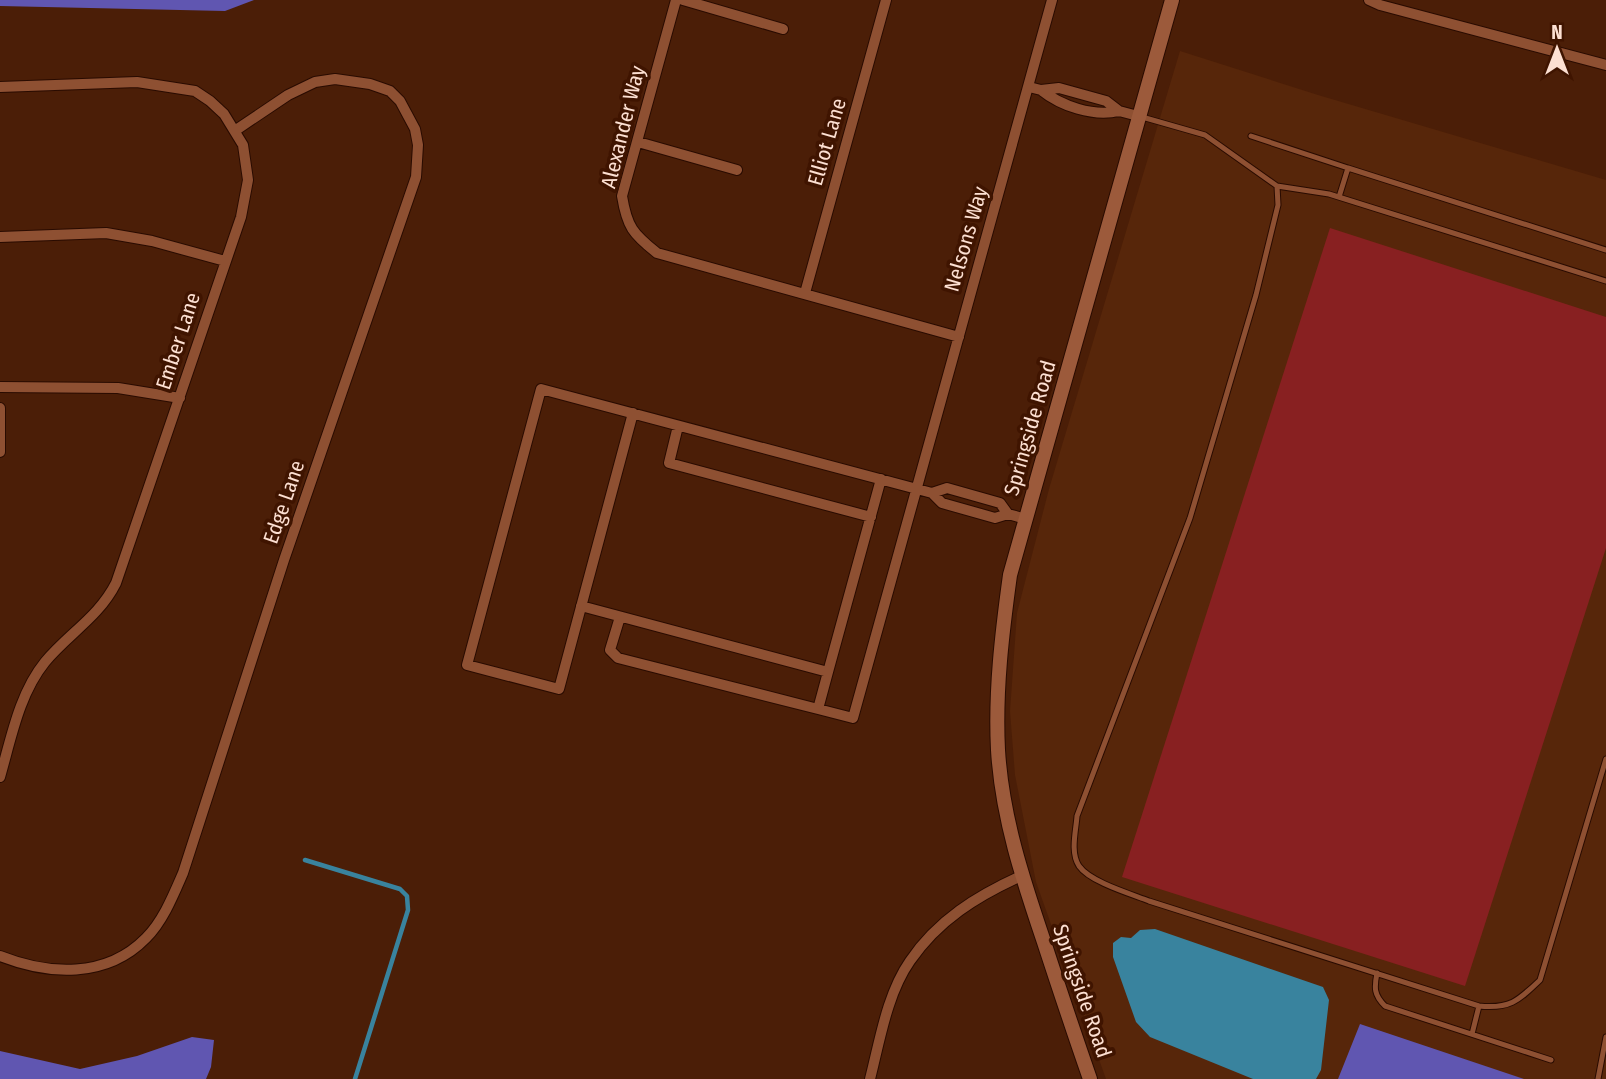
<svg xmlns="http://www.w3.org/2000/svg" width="1606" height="1079" font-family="'Fira Sans Condensed',sans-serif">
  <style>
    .built { fill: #57260a }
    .forest { fill: #6056b1 }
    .water { fill: #39839e }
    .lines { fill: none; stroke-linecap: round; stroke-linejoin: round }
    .stream { stroke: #39839e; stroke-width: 4.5 }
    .building { fill: #882021 }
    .lane-casing { stroke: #290b00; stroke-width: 7 }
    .street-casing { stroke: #290b00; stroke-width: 12 }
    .secondary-casing { stroke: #290b00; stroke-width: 16 }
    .lane { stroke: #8e5032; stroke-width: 5 }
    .street { stroke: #8e5032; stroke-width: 10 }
    .secondary { stroke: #9c5a3b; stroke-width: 14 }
    .labels { text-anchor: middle; stroke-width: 7; stroke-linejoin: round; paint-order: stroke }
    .street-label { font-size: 21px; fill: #fde0d2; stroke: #3f1400 }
  </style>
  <rect width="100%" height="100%" fill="#4b1e07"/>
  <!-- built -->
  <path class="built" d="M1180 51 1318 95 1606 180V1079H1106L1036 882 1015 775 1010 711 1017 613 1049 489Z"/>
  <!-- forest -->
  <path class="forest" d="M0 0H254L225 11 0 6Z
    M1360 1024 1524 1079H1338Z
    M192 1037 214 1040 211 1067 206 1079H0V1051L80 1069 137 1056Z"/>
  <!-- water -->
  <path class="water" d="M1155 929 1323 987 1329 1000 1321 1070 1316 1079H1253L1150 1037 1136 1022 1113 957V943L1121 937 1131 938 1140 930Z"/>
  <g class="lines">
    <!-- stream -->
    <path class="stream" d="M305 860 400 889 407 896 408 910 355 1079"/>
  </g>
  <!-- building -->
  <path class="building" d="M1330 228 1606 317V548L1465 986 1122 877Z"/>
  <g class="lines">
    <!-- lane casing -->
    <g class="lane-casing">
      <path id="lane" d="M1142 117 1205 135 1277 186 1329 194 1606 281
        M1251 136 1348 168
        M1277 186 1278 205 1256 295 1190 518 1077 816C1076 831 1070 852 1079 866 1090 882 1131 894 1149 901L1479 1006C1510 1009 1518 1001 1540 980L1606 759
        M1339 197 1348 168 1606 250
        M1377 973C1374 988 1374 995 1385 1006L1551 1060
        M1472 1034 1479 1006
        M1598 1079 1606 1037"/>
    </g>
    <!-- street casing -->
    <g class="street-casing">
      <path id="street" d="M676 0 622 196C627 227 633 234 657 253L959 337
        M683 0 783 29
        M1369 0 1380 5 1606 65
        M0 87 137 82 195 91 210 101 224 114 243 145 248 180 241 217 116 583C99 617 68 634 45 662 19 694 11 739 0 777
        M1029 87 1041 90 1059 88 1106 101 1119 111 1138 116
        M1041 90C1061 106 1093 117 1119 111
        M638 142 737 170
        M0 237 106 233 152 241 225 261
        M805 293 886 0
        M0 387 118 388 180 398
        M0 408V452
        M633 413 559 689 467 665 541 389 932 493 942 503 995 518 1008 514 1026 519
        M678 426 669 463 871 517
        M932 493 947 488 1000 503 1008 514
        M581 606 828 672 818 709 618 658 610 650 620 617
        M828 672 881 479
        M818 709 853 718 1052 0
        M0 956C48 975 106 979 146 938 163 921 173 896 183 873L284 560 416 177 418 145 415 129 400 101 390 91 370 84 335 79 315 82 288 95 236 130
        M870 1079C880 1040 887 994 910 961 938 920 977 896 1021 876"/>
    </g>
    <!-- secondary casing -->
    <g class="secondary-casing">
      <path id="secondary" d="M1090 1079C1074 1033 1059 988 1044 942 1023 880 1002 817 998 750 995 691 1002 633 1010 575L1172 0"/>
    </g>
    <!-- lane -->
    <use href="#lane" class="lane"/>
    <!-- street -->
    <use href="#street" class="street"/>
    <!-- secondary -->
    <use href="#secondary" class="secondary"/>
  </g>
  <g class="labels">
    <!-- street labels -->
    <g class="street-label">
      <text transform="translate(623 127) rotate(-76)" y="7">Alexander Way</text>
      <text transform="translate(827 142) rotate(-74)" y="7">Elliot Lane</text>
      <text transform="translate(966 239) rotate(-74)" y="7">Nelsons Way</text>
      <text transform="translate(178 341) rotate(-72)" y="7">Ember Lane</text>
      <text transform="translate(1030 428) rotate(-74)" y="7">Springside Road</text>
      <text transform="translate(284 502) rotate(-71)" y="7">Edge Lane</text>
      <text transform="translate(1082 991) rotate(71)" y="7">Springside Road</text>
    </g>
  </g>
  <!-- north arrow -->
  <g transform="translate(1557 49)" stroke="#3f1400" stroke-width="5" paint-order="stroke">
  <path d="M0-5L12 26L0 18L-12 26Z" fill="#fde0d2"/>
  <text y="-10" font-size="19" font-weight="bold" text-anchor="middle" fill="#fde0d2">N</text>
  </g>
</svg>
